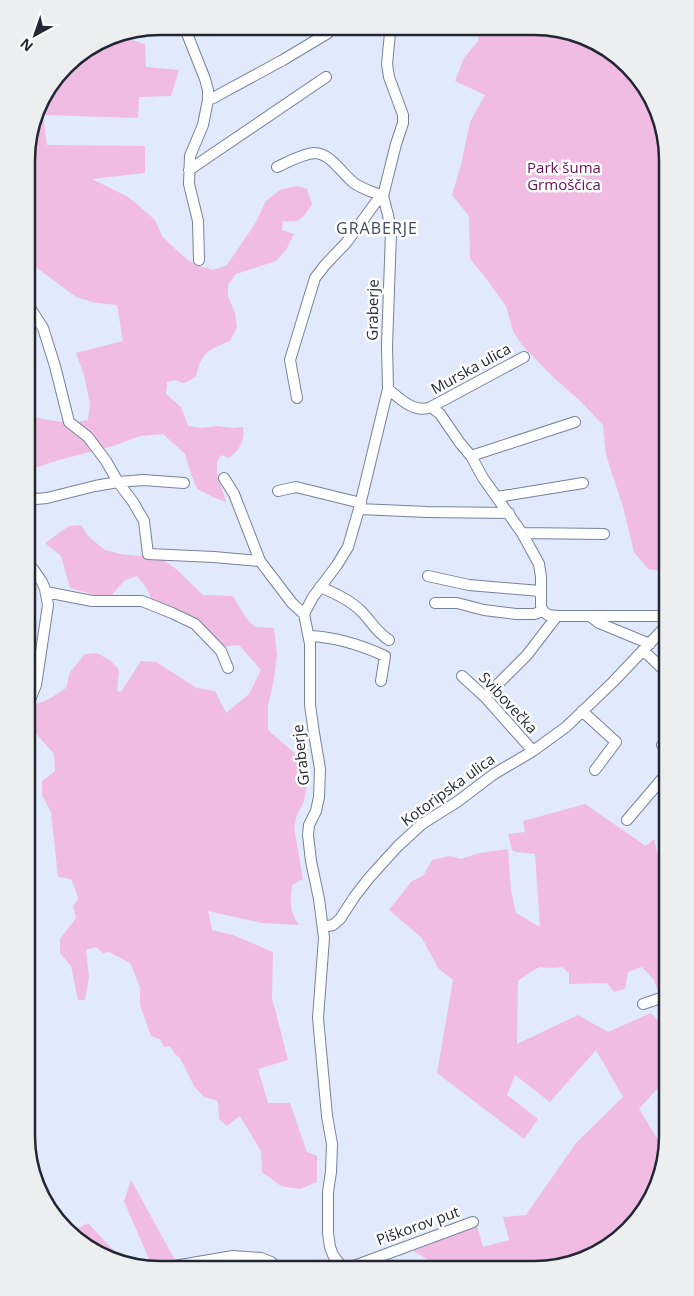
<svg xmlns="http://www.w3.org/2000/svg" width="694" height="1296" font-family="'Open Sans',sans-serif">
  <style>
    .green { fill: #f0bce2 }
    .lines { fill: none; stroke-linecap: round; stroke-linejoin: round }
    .minor-casing { stroke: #76829e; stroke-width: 12 }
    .minor { stroke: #fff; stroke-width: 10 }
    .labels { text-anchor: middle; stroke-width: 5; stroke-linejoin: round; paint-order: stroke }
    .park-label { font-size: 15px; fill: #661257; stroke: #fff }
    .street-label { font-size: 15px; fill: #222733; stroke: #fff }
    .neighbourhood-label { font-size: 16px; letter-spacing: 1px; fill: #3e4861; stroke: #fff }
    .rim { fill: none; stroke: #222733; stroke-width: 2.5 }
  </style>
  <rect width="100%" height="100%" fill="#e1e9fc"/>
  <!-- green -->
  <path class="green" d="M479 28 560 29 622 60 661 117 668 160V572L648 569 634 552 623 507 606 455 603 425 580 401 553 377 522 345 513 331 506 306 485 277 470 259 469 216 452 195 461 165 470 122 485 95 455 81 464 58 478 41Z
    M109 36C121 37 133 40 145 44L146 67 179 70 171 96 139 97 138 118 43 115 47 145 145 146V173L92 179 128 197 139 206 155 220 162 236 172 246 189 261 199 266 213 270 227 265 256 222 266 201 280 190 297 186 307 189 312 204C303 218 301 223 283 221L282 230 294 234 286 250 276 261 236 274 228 285V296L235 313 237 327 230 341C208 350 201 352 196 377L184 383 175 380 167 382 166 394 181 407 188 426 200 428 218 426 233 428 243 427C245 440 240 450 229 458L221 455 217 462V473L226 502 213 497 197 489 191 474 185 454 163 434 140 436 113 446 59 460 38 467 27 465V416L67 423 88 420 90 404 84 375 76 353 123 341 117 305 96 303 76 297 33 265 27 239V143L40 100 72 60Z
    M81 525 89 537 105 550 120 554 161 558 177 570 203 595 233 596 246 618 255 627 274 628 277 654 274 679 268 706V730L306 763 307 783 304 801 297 815 294 827 303 879 292 885C290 901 289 911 299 925L262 923 208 911 212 930 233 935 273 952 272 998 288 1060 258 1069 268 1103H290L307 1152 317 1156V1182L300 1189 281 1186 262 1172 261 1151 240 1116 227 1126 219 1119 218 1101 204 1097 194 1086 180 1058 175 1054 170 1046 164 1047 160 1039 151 1036 140 1005V987L130 963 109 952 103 953 96 947 86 950 89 977 85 1000H78L71 966 60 953V939L76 918 73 906 78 900 76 891 71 879 58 877 51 812 42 795V781L55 771 54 754 33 730 34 705 49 699 66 688 70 672 85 654 97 653 111 661 119 670 117 691 121 692 141 661 156 662 197 688 215 691 226 713 249 694 261 670 239 645 220 647 152 600 146 587 137 576 125 580 111 596H98L70 588 61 556 45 543 69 526Z
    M585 804 646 846 654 839 657 852 668 872 667 1002 659 993 654 980 642 967 628 972 625 989 614 992 607 983 569 984V973L562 967 549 968 540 967 532 971 518 981 517 1044 578 1015 608 1032 651 1013 667 1030V1078L639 1109 665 1151 640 1218 577 1263 534 1270H495L493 1264 441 1267 413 1251 477 1226 483 1247 509 1240 503 1217 526 1215 576 1143 623 1097 596 1050 550 1102 515 1075 507 1095 538 1119 524 1139 437 1073 453 980 438 968 422 938 389 910 412 881 423 876 432 860 450 856 461 859 480 853 508 849 511 891 516 913 540 927 535 854 516 852 512 850 508 834 525 832 523 821Z
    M131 1180 175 1260 151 1264 124 1201Z
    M88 1223 115 1252 114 1256 72 1237 69 1233Z"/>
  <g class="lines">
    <!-- minor casing -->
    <g class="minor-casing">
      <path id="minor" d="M184 26 205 79 208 90V100L203 125 190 156 189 184 198 221 199 260
        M208 100 213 98 283 60 328 33
        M277 167C288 162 302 154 314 153 331 153 342 174 354 183 362 189 373 192 383 196
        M189 170 326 77
        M27 303 43 328 55 366 69 422 88 437 106 461 118 482 143 480 184 483
        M388 389C400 399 415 414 431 407L440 414 460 443 471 456 483 478 522 533 539 564 541 577V606L543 611 548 615 557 616H590L599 623 650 644
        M297 398 290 360 315 278 325 265 346 243 376 202 383 196
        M431 407 524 357
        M471 456 575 422
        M224 478 234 494 260 561 292 603 304 614
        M278 491 296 487 361 503
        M27 494 36 499 47 498 95 486 118 482 133 502 144 521 148 554 214 557 260 561
        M497 497 583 483
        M359 509 427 512 509 513
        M522 533 604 534
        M428 576 469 585 540 591
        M320 587C335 593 350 600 361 611 372 622 375 631 389 640
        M46 592 92 601H142L172 613 195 624 221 651 228 668
        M435 603H457L484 610 516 614H534L543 611
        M590 616H668
        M309 636C336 637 361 645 385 656L381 681
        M644 651 668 674
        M462 676 485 697 533 751
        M485 697 527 655 557 616
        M27 707 36 685 48 605 45 589 42 582 33 569 27 563
        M582 711 616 742 595 770
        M662 745 668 737
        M627 820 668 772
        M323 927 333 925 340 919 355 896 369 878 398 846 422 824 457 802 494 774 533 751 566 727 613 682 668 624
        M643 1004 667 996
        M157 1269 233 1256 261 1258 271 1262 279 1269
        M346 1269 338 1262 333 1255 330 1247 328 1233V1192L331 1172 332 1144 327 1116 318 1018 324 938 319 899 311 861 308 835 309 825 316 811 319 797 320 769 314 733 310 705V644L304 614 313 597 337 565 348 547 359 509 388 389 387 346 391 232 388 215 383 196 396 144 403 123V115L389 77 387 64 390 33 389 28
        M346 1269 473 1222"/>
    </g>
    <!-- minor -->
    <use href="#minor" class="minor"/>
  </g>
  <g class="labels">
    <!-- park labels -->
    <g class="park-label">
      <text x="564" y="173">Park šuma<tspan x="564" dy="17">Grmoščica</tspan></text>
    </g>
    <!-- street labels -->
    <g class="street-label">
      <text transform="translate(373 310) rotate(-89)" y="5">Graberje</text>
      <text transform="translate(471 369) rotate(-29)" y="5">Murska ulica</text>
      <text transform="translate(508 703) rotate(47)" y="5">Svibovečka</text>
      <text transform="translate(301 755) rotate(-96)" y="5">Graberje</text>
      <text transform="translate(448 790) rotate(-36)" y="5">Kotoripska ulica</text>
      <text transform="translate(418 1226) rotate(-20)" y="5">Piškorov put</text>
    </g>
    <!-- neighbourhood labels -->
    <g class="neighbourhood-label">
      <text x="377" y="234">GRABERJE</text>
    </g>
  </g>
  <!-- crop -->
  <path d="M0 0H694V1296H0ZM160 35H534A125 125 0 0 1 659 160V1136A125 125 0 0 1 534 1261H160A125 125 0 0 1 35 1136V160A125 125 0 0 1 160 35Z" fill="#edeeef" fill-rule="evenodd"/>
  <path class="rim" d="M160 35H534A125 125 0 0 1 659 160V1136A125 125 0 0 1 534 1261H160A125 125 0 0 1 35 1136V160A125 125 0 0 1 160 35Z"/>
  <!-- north arrow -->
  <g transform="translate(35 35) rotate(220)" stroke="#ffffff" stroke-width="4" paint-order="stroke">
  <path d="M0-4L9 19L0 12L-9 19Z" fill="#222733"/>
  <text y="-8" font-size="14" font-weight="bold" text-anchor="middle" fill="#222733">N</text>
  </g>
</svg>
